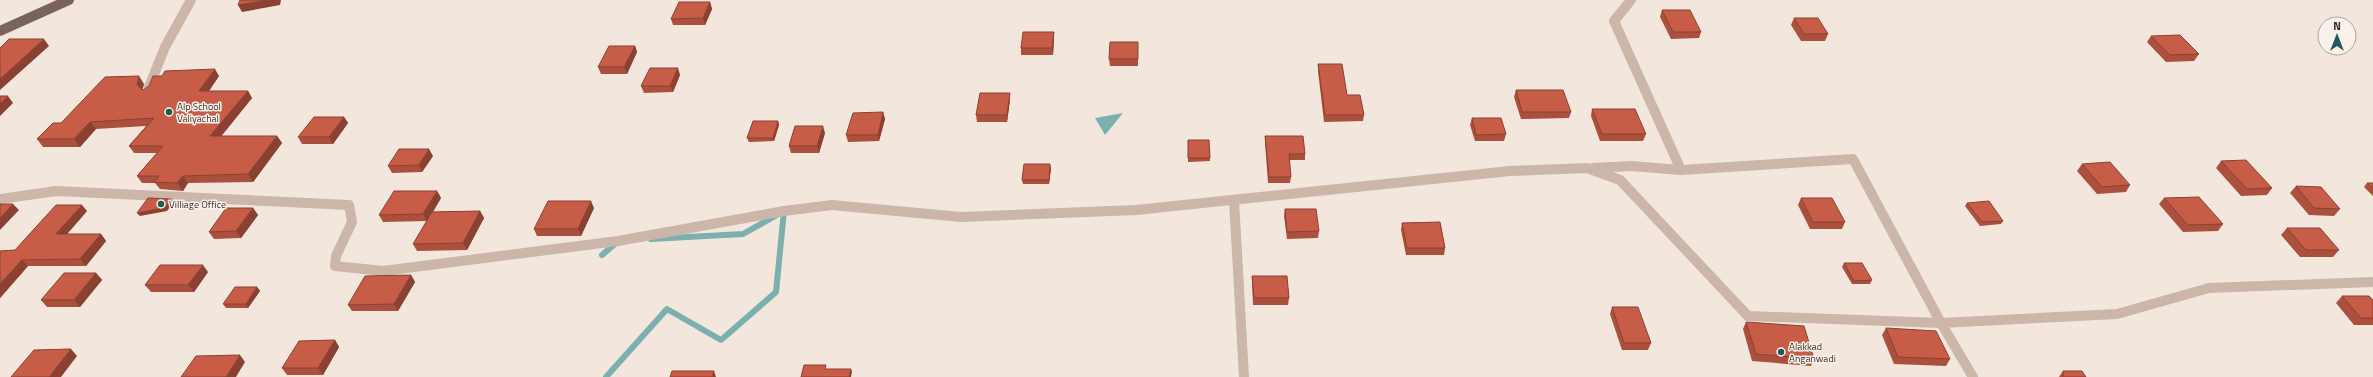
<svg xmlns="http://www.w3.org/2000/svg" width="2373" height="377" font-family="'Titillium Web',sans-serif">
  <style>
    .water { fill: #7cb0af }
    .lines { fill: none; stroke-linecap: round; stroke-linejoin: round }
    .stream { stroke: #7cb0af; stroke-width: 6 }
    .minor { stroke: #cbb6a9; stroke-width: 10 }
    .major { stroke: #7a635a; stroke-width: 10 }
    .wall { fill: #ab503d }
    .shaded-wall { fill: #8b4132 }
    .building { fill: #c75d47; stroke: #8b4132 }
    .poi-dot { fill: #1e5a5a; stroke: #faf2ea; stroke-width: 1.5 }
    .labels { text-anchor: middle; stroke-width: 3; stroke-linejoin: round; paint-order: stroke }
    .poi-label { font-size: 10px; fill: #382d29; stroke: #faf2ea; text-anchor: start }
  </style>
  <rect width="100%" height="100%" fill="#f3e7dd"/>
  <!-- water -->
  <path class="water" d="M1123 113 1105 135 1095 118Z"/>
  <g class="lines">
    <!-- stream -->
    <path class="stream" d="M602 255 616 243
      M606 377 667 309 721 340 776 292 784 211 743 234 651 239"/>
    <!-- minor -->
    <path class="minor" d="M1631 0 1614 21 1681 170 1853 159 1941 323 1973 377
      M149 87 165 47 191 0
      M1593 168 1631 166 1681 170
      M0 199 56 191 349 205 352 222 336 256 335 266 383 271 618 241 784 211 832 205 961 217 1136 210 1510 171 1587 168 1620 180 1748 316 1941 323 2117 314 2209 288 2373 282
      M1234 200 1244 377"/>
    <!-- major -->
    <path class="major" d="M0 31 69 0"/>
  </g>
  <!-- wall -->
  <path class="wall" d="M710 2 712 9 705 25H673L671 19Z
    M1662 10 1701 32 1699 38 1671 39 1660 17Z
    M1794 18 1828 34 1825 41H1801L1791 25Z
    M2151 36 2199 54 2194 61 2166 62 2147 42Z
    M1054 38 1053 55H1021V48Z
    M1138 42V66H1110L1109 59Z
    M635 46 637 52 627 74H601L598 67Z
    M1318 64 1347 95 1364 115 1363 121 1324 122 1318 71Z
    M680 75 673 92 644 93 641 86Z
    M219 76 209 91H248L252 98 221 136H277L282 143 253 182 188 183 183 191 160 189 155 183H142L137 176 157 153H134L129 146 146 126 96 129 80 147H43L37 139 61 123 144 84 142 89 143 90Z
    M1516 90 1571 112 1569 118 1521 119 1514 97Z
    M1010 93V100L1007 122H977L976 115Z
    M1592 109 1646 134 1643 141H1600L1591 116Z
    M883 112 885 119 879 141 848 142 846 135Z
    M344 117 348 123 333 144H302L298 137Z
    M1472 118 1506 134 1504 141H1475L1470 125Z
    M778 121 779 125 774 141 749 142 747 138Z
    M825 133 819 153H791L789 146Z
    M1265 136 1305 154V160H1289L1291 177 1290 183H1268L1265 142Z
    M1188 140H1209L1210 161 1188 162Z
    M433 156 422 172 392 173 388 166Z
    M2221 161 2272 188 2267 195 2241 196 2216 168Z
    M2082 164 2130 185 2126 192 2097 194 2077 171Z
    M1051 168 1049 184H1023L1022 180Z
    M2367 183H2373V196L2364 187Z
    M2296 186 2340 209 2334 216 2309 215 2290 193Z
    M437 191 441 198 433 212 480 211 484 218 467 250 417 251 413 244 427 221 383 222 379 215Z
    M1801 198 1845 222 1842 229H1810L1798 205Z
    M2164 198 2223 224 2218 231 2183 232 2159 204Z
    M1967 203 2003 221 2001 224 1980 226 1965 206Z
    M253 208 258 215 241 238 214 239 209 232Z
    M594 208 581 236H537L534 229Z
    M1285 209 1319 231 1318 238 1287 239 1284 216Z
    M87 211 67 234H101L106 241 86 266H28L0 298V251L15 250Z
    M1402 223 1445 248 1444 255H1406L1401 230Z
    M2287 228 2339 250 2333 257H2300L2281 235Z
    M1844 263 1872 280 1870 284H1852L1842 267Z
    M208 272 194 292H151L145 285Z
    M96 273 102 280 80 307H47L41 300Z
    M411 275 415 282 398 311H352L348 305Z
    M1252 276 1289 298 1288 305H1253L1252 283Z
    M257 287 260 291 248 308H226L223 304Z
    M2342 296 2373 300V325H2354L2336 303Z
    M1612 307 1651 343 1648 350H1622L1610 314Z
    M1746 322 1814 359 1811 366 1752 361 1743 329Z
    M1886 328 1950 359 1946 366 1894 364 1882 335Z
    M335 340 339 347 323 375H287L282 368Z
    M2063 371 2086 377H2059Z"/>
  <!-- shaded-wall -->
  <path class="shaded-wall" d="M268 0H281L280 5 242 12 238 5Z
    M710 2 712 9 705 25 703 18Z
    M1054 32V38L1053 55 1052 48Z
    M44 39 49 46 0 90V79Z
    M635 46 637 52 627 74 624 67Z
    M678 68 680 75 673 92 670 86Z
    M215 69 219 76 204 98 199 91Z
    M139 76 144 84 142 92 137 85Z
    M248 91 252 98 215 144 210 136Z
    M1010 93V100L1007 122V115Z
    M8 96 13 103 0 116V104Z
    M883 112 885 119 879 141 878 135Z
    M344 117 348 123 333 144 329 137Z
    M778 121 779 125 774 141 773 138Z
    M90 122 96 129 80 147 74 139Z
    M823 126 825 133 819 153 817 146Z
    M277 136 282 143 253 182 248 174Z
    M429 149 433 156 422 172 419 165Z
    M1050 164 1051 168 1049 184V180Z
    M183 176 188 183 183 191 177 183Z
    M437 191 441 198 427 221 423 214Z
    M171 199 173 203 167 211 140 216 137 213Z
    M591 201 594 208 581 236 578 229Z
    M13 204 19 210 0 230V218Z
    M82 205 87 211 61 241 56 234Z
    M253 208 258 215 241 238 236 231Z
    M480 211 484 218 467 250 463 243Z
    M101 234 106 241 86 266 80 259Z
    M22 260 28 266 0 298V284Z
    M203 265 208 272 194 292 188 285Z
    M96 273 102 280 80 307 74 300Z
    M411 275 415 282 398 311 394 304Z
    M257 287 260 291 248 308 246 304Z
    M335 340 339 347 323 375 318 368Z
    M71 349 77 356 61 377H49Z
    M240 355 245 362 236 377H226Z
    M851 369 852 372 851 377H849Z
    M714 371 716 377H712Z"/>
  <!-- building -->
  <path class="building" d="M240 0H268L238 5Z
    M679 2H710L703 18 671 19Z
    M1662 10H1690L1701 32H1673Z
    M1794 18H1818L1828 34H1804Z
    M1023 32H1054L1052 48H1021Z
    M2180 35 2199 54 2170 55 2151 36Z
    M9 39H44L0 79V48Z
    M1110 42H1138V59H1109Z
    M609 46H635L624 67H598Z
    M1318 64H1342L1347 95H1360L1364 115H1325Z
    M650 68H678L670 86H641Z
    M215 69 199 91H248L210 136H277L248 174 183 176 177 183 154 182 159 176H137L163 146H129L154 118 90 122 74 139H37L53 123H61L105 77 139 76 137 85 143 90 149 86 153 76H162L165 71Z
    M1516 90H1563L1571 112H1522Z
    M980 93H1010L1007 115H976Z
    M0 96H8L0 104Z
    M1592 109H1635L1646 134H1602Z
    M883 112 878 135H846L853 113Z
    M314 117H344L329 137H298Z
    M1472 118H1501L1506 134 1476 135Z
    M753 121H778L773 138H747Z
    M795 126H823L817 146H789Z
    M1265 136H1303L1305 154H1289L1291 177H1269Z
    M1188 140H1209L1210 158H1188Z
    M399 149H429L419 165 388 166Z
    M2246 160 2272 188 2247 189 2221 161Z
    M2110 162 2130 185 2102 187 2082 164Z
    M1024 164H1050L1049 180H1022Z
    M2367 183H2373V189Z
    M2296 186 2321 187 2340 209 2314 208Z
    M394 191H437L423 214 379 215Z
    M2199 197 2223 224 2188 225 2164 198Z
    M148 198 171 199 165 208 137 213Z
    M1801 198H1832L1845 222H1813Z
    M548 201H591L578 229H534Z
    M1989 201 2003 221 1982 222 1967 203Z
    M0 204H13L0 218Z
    M56 205H82L56 234H101L80 259 22 260 0 284V251L15 250Z
    M226 208H253L236 231 209 232Z
    M1285 209H1316L1319 231 1287 232Z
    M480 211 463 243 413 244 432 212Z
    M1440 222 1445 248H1407L1402 223Z
    M2287 228H2320L2339 250H2306Z
    M1844 263H1862L1872 280 1854 281Z
    M160 265H203L188 285H145Z
    M64 273H96L74 300H41Z
    M411 275 394 304 348 305 365 276Z
    M1252 276H1287L1289 298H1254Z
    M235 287H257L246 304H223Z
    M2342 296H2369L2373 300V318H2361Z
    M1612 307H1638L1651 343H1624Z
    M1746 322 1804 326 1814 359 1756 354Z
    M1886 328 1936 331 1950 359 1898 357Z
    M335 340 318 368H282L299 341Z
    M71 349 49 377H11L34 350Z
    M240 355 226 377H181L196 356Z
    M804 365H826L825 369H851L849 377H801Z
    M672 371H714L712 377H670Z
    M2063 371H2082L2086 377H2063Z"/>
  <!-- markers -->
  <g class="poi-dot">
    <circle cx="169" cy="112" r="4"/>
    <circle cx="161" cy="204" r="4"/>
    <circle cx="1781" cy="352" r="4"/>
  </g>
  <g class="labels">
    <!-- poi labels -->
    <g class="poi-label">
      <text x="177" y="110">Alp School<tspan x="177" dy="12">Valiyachal</tspan></text>
      <text x="169" y="208">Villiage Office</text>
      <text x="1789" y="350">Alakkad<tspan x="1789" dy="12">Anganwadi</tspan></text>
    </g>
  </g>
  <!-- north arrow -->
  <g transform="translate(2337 36)"><circle r="19" fill="#faf2ea" stroke="#aca39d"/>
  <path d="M0-3L7 15L0 10L-7 15Z" fill="#1e5a5a"/>
  <text y="-6" font-size="11" font-weight="bold" text-anchor="middle" fill="#382d29">N</text>
  </g>
</svg>
